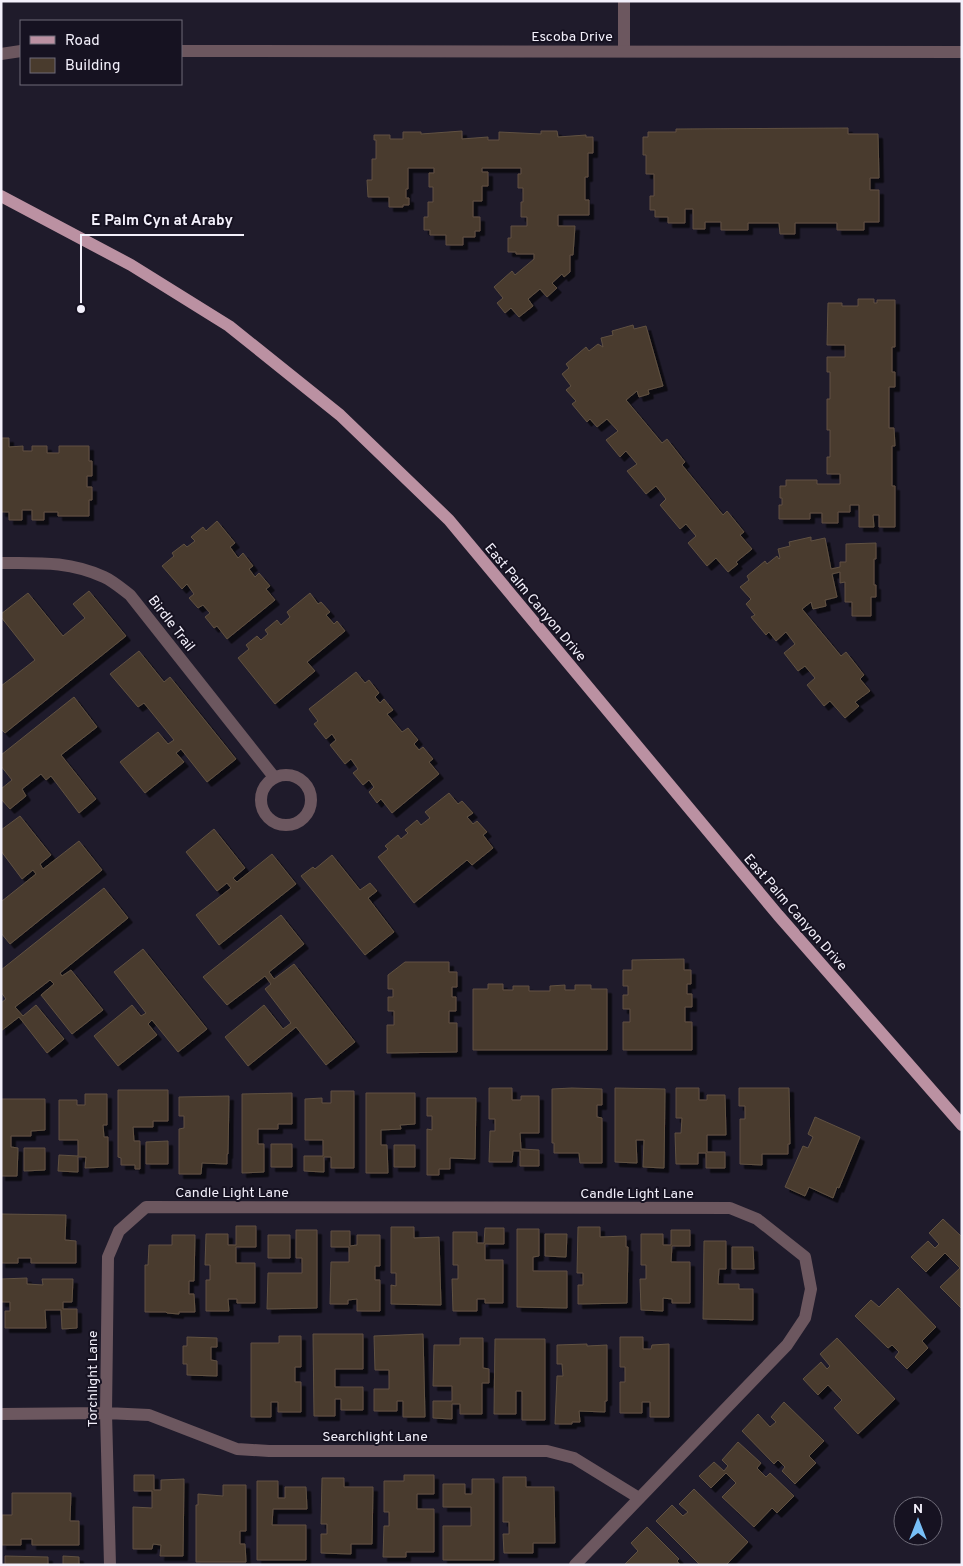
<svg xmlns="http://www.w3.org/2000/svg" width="963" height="1566" font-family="Overpass,sans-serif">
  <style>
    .building { fill: #493b2d; stroke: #605142; filter: url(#shadow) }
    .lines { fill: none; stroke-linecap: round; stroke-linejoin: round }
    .minor { stroke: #6c575f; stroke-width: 12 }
    .tertiary { stroke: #6c575f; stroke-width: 12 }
    .primary { stroke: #bb91a2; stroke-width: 12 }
    .labels { text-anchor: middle; stroke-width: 4; stroke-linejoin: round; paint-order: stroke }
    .street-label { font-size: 14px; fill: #f3f0fb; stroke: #161221 }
    .leader { fill: none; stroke: #f3f0fb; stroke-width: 2 }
    .callout-dot { fill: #f3f0fb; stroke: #161221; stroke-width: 2 }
    .callout-label { font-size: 15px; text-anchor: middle; font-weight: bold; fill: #f3f0fb; stroke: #161221; stroke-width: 4; stroke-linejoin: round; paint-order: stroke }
  </style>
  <defs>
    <filter id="shadow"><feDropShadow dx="4.5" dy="4.5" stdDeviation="0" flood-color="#0009"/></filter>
  </defs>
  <rect width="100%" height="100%" fill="#1f1b2b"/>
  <!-- building -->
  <path class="building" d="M848 128V134H878L879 178H870V190H879V222H864V230H837V223H795V234H780L779 223H748V230H721V222H705V229H693V209H685V223H668V217H655V210H650V196H654V174H646V155H643V137H648V132H676V129Z
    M462 131V139L488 137V140H499V132L541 134V131H557L558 137 586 135V137H593V153H588V177H585V200H589V215H558V226H575L573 255H570V272L564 277 562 274 552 283 557 288 547 297 540 289 528 299 533 306 519 317 511 308 505 313 497 303 503 298 494 287 512 271 515 275 534 259V254H516V252H508V238H511V226H527V217H521V202H523V188H518V174H521V168H482V172H488V186H482V201H473V217H480V231H475V237H463V245H446V235H430V230H424V217H428V202H433V187H429V173H434V168H408V189H406V198H409V205H403V207H389V197H368L367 180H372V159H376V140H374V135H390V139H403V132H421V134Z
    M858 299H874V303H877V300H895V347H892V372H895V387H889V428H894L895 446H892V486H895V527H879V515H873L874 527H859V505H850V512H838V523H822V513H810V519H779V505H782V498H780V486H786V480H817V484H840V474H827V457H830V430H827V399H830V372H827V357H845V345H827L828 303H842V306H858Z
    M633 325 634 329 646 326 663 386 648 390 649 394 639 397 637 391 626 400 662 443 667 439 685 462 682 465 723 515 727 511 744 532 740 535 752 549 736 562 738 564 728 572 716 558 707 566 688 543 696 536 686 524 680 529 660 505 666 499 656 486 646 494 627 471 637 464 626 451 620 457 606 440 618 431 607 419 597 427 590 419 587 422 572 404 576 401 566 390 571 386 562 374 569 368 566 364 586 347 589 351 598 344 603 347 601 338 613 335 612 331Z
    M1 438H9V447L23 446V451H32V446H47V453H59V446H89V461H92V476H87V487H92V500H89V516H58V512H44V520H32V510H22V520H9V512H1Z
    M217 521 235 543 230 547 238 558 243 553 253 566 249 569 255 577 259 573 270 586 266 589 275 600 227 639 217 626 214 628 205 617 210 613 203 605 198 608 189 598 194 594 187 584 182 589 162 566 174 556 172 553 184 544 187 547 195 541 191 537 203 527 206 531Z
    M811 537V541L825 538 831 569 840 567V562H846V544L876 543V559H874V585H876V597H871V616H852V602H845V582L840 583V572L832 574 837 597 825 600 826 606 813 609 811 602 802 609 841 656 846 652 864 675 860 679 870 691 855 702 859 706 845 718 830 701 824 706 807 685 815 678 805 666 798 671 784 653 795 644 786 632 776 641 769 632 766 635 751 617 755 615 746 604 751 599 740 587 749 580 747 576 765 561 767 564 777 556 779 559 780 558 778 549 790 546 789 542Z
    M89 591 126 636 5 733 1 729V686L35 660 1 617V614L28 593 63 636 85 618 73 604Z
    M310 593 318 604 321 602 330 612 326 615 334 624 337 621 345 631 307 662 315 671 275 704 238 658 249 649 246 645 257 636 261 640 268 634 265 630 277 620 281 625 290 617 287 612Z
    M139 651 164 682 170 677 236 759 207 782 181 749 176 753 184 762 145 793 120 762 158 732 168 744 174 740 144 703 138 707 110 674Z
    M356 672 365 683 369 680 379 693 375 697 380 703 384 699 393 710 387 714 402 732 408 728 418 740 414 744 419 750 423 747 433 759 429 762 439 774 392 813 381 799 377 803 369 792 374 787 369 780 363 785 353 773 358 769 351 759 345 764 330 745 336 740 332 734 326 739 314 724 318 721 309 709Z
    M74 697 97 727 61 755 96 799 79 813 51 776 46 780 41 774 22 789 26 796 10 809 1 799V789L12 780 1 766V755Z
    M449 793 458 804 462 801 473 813 467 817 473 824 477 821 487 832 483 835 493 848 472 865 467 860 414 903 378 857 388 849 385 846 398 835 401 839 408 833 405 830 417 820 421 825 430 818 425 812Z
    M20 816 51 855 40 864 43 869 79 841 102 870 10 944 1 933V900L2 901 36 874 33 870 22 879 1 851V830Z
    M214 829 245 868 233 878 237 882 272 854 296 884 219 945 196 915 231 888 227 883 217 891 186 852Z
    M332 855 360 890 370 883 377 891 368 898 394 932 365 955 301 876 313 867 315 869Z
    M104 888 128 918 60 973 62 976 71 970 103 1010 72 1034 41 995 54 984 50 980 15 1007 23 1016 36 1005 64 1039 47 1053 19 1017 1 1031V1003L6 999 1 992V970Z
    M281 915 304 944 269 972 274 979 294 964 355 1042 326 1065 296 1027 248 1066 225 1037 264 1005 283 1029 291 1023 265 989 271 984 265 976 227 1005 203 977Z
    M143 949 207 1029 178 1052 152 1020 148 1024 157 1035 118 1066 94 1036 132 1005 141 1016 146 1013 114 972Z
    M684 959V970H691V984H687V994H692V1007H685V1022H692V1050H623V1022H630V1009H623V995H628V986H623V970H632V960Z
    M405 962H449V972H457V987H452V997H456V1011H449V1023H457V1052L387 1053V1025H394V1011H388V997H393V989H388V975Z
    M488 984H503V990H513V986H529V991H550V986L565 985V990H575V985H591V989H607V1050H473V989H488Z
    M489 1088H512V1100H521V1096H539V1133H520L521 1149 539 1150V1166H520V1151H513L512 1162H489L490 1131H495V1119H489Z
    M572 1088 602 1089V1105H597V1117L602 1118V1163H580L579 1153H554V1143H552V1089Z
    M615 1088 665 1089 664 1168 643 1167 644 1140H636L637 1163 615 1162Z
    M676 1088H699V1100H707V1095H725L726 1135H707V1152H725V1168H706V1153H698V1164H676L675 1133H681L682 1118H676Z
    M739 1088H789L790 1144H788V1154H762V1165L740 1164V1119H745V1106H739Z
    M118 1090H168V1121H153V1127H133L134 1141H140V1169H135V1165H121V1158L118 1157Z
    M331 1091H354V1168H331V1157H324V1172L304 1171V1156H323V1140H305V1099L322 1098V1103H331Z
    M292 1093V1124H278V1129H258V1144H264V1172L242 1173V1094Z
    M366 1093H415V1124L400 1125 401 1129 381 1130V1145H387L388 1173H366Z
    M85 1094H107V1125H103L104 1137H108V1167L85 1168 86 1157H78V1172L58 1171 59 1155 78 1156V1140H59V1100H77V1105H85Z
    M229 1096 228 1154H227V1164L202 1163 201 1174H179V1129L184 1128V1116H179V1097Z
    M427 1098H476L475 1159 450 1158V1169H439V1175H427V1129L432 1130V1116H427Z
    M1 1099H45V1130L31 1131V1136H11V1147L18 1148 17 1176H1Z
    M815 1117 860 1137 839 1188 837 1187 833 1198 809 1187 805 1196 785 1187 803 1146 808 1148 813 1137 808 1134Z
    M168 1141V1164H146V1142Z
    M271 1144H292V1167H271Z
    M394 1145H415V1167H394Z
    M24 1148H45V1170L24 1171Z
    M1 1214 66 1215 65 1240 76 1241V1263H31V1258H18V1263H1Z
    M943 1219 962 1237V1309L940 1287 960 1268 945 1253 926 1272 911 1257 928 1241 935 1248 939 1244 929 1233Z
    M236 1226H256V1247H236V1263H255V1303H237V1299H228L229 1311H206V1280H210V1265H205L206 1234H228V1245H236Z
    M391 1227H414V1238L439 1237 441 1305 391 1304V1285L396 1286V1273H391Z
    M578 1227H600V1237L626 1236V1247H628L627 1303 578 1304V1285H583V1273H577Z
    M485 1228H504V1244H485V1260H503V1303H485V1299H477V1311H453L452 1279H458V1265H453V1232H477V1243H484Z
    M517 1229H539V1256L533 1257V1271H567V1308L517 1307Z
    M296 1230H317V1308L267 1309 268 1273H302V1258H296Z
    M671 1230H690V1246H672L671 1262H690V1303H672V1299L663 1298V1311L641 1310 640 1279H646V1265H641V1234H663V1245H671Z
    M331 1231H350V1246L357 1245V1235H380V1266H375V1280H380V1311H357V1299L348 1300V1304H330L331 1262H349V1247H331Z
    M545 1234H567L566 1257 545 1256Z
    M172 1235H195L194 1281H189V1294H194L195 1312H179V1314L167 1313 166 1312H145V1265H148L149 1245H172Z
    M268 1235H290V1258H268Z
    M704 1241H726V1269H719L718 1284H739V1289H753V1320L703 1319Z
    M732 1247H753L754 1269H732Z
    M27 1278V1284L43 1285 42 1279H73L72 1302H63V1309H77V1328L62 1329 61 1310H45L46 1328H5V1311H10V1302H1V1279Z
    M898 1288 936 1327 922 1341 928 1348 907 1369 895 1357 899 1352 892 1345 888 1348 855 1316 871 1300 879 1307Z
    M313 1334H363V1369H335V1387H363V1410H341V1399H335V1416H314Z
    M423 1334 425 1417H403V1401H397V1411H374V1389H389V1370H375L374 1336Z
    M279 1336H301V1367H295V1382H301V1412H278V1402H271V1417H251V1343H279Z
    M187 1337 217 1338V1347H211V1360L217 1361V1376L187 1375V1364H183V1346H187Z
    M620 1337H643V1349H651L652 1345 669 1344V1417H650V1402H642V1413H620V1382H625V1367H620Z
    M460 1338H483V1368L489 1369V1383H482V1414H460V1404H452V1419L433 1418V1401H452V1386H433L434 1345H460Z
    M837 1338 895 1399 858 1434 834 1408 842 1400 828 1385 818 1395 803 1379 821 1362 827 1369 830 1366 820 1354Z
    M495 1339H545V1420H522V1391H516V1414H494Z
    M587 1344V1346L607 1345V1401H605V1412L579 1411 580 1422H572V1424H555L557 1376H563L562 1364H557V1345Z
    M784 1402 824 1441 809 1456 816 1463 795 1484 782 1471 785 1467 778 1460 774 1464 742 1431 758 1414 770 1427 776 1422 771 1417Z
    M738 1442 761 1463 757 1468 766 1477 770 1473 794 1496 777 1513 772 1508 754 1527 722 1497 736 1483 726 1473 711 1488 699 1476 714 1462 724 1471 728 1466 722 1460Z
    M134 1475H154V1490H161V1480L184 1479 183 1556H160L161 1545 153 1544 152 1549H133V1507L152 1508V1491H134Z
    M404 1475H434V1494H417V1509H434V1552H406V1557H383L384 1526H389V1512H384V1481H404Z
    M503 1477H526V1487H554L555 1543H533V1553H504L503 1534H509V1522H503Z
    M322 1478H344V1487H373L372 1544H351V1554L321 1553V1534H327V1524H321Z
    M472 1479H494V1560H443V1526H471V1507H443V1484H465V1494H472Z
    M257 1481H278V1498H285V1487H306L307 1509H273L272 1525H306V1560H257Z
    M223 1485H246V1531H240V1544H245L246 1562H196V1505H198V1494L223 1496Z
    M694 1489 748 1542 726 1565H700L656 1521 672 1505 683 1516 688 1512 679 1504Z
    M12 1493H71L70 1521H79V1545H32V1539H21V1545H2V1515H12Z
    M647 1527 679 1559 677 1561 680 1565H624L638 1551 631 1543Z
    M5 1556 48 1557V1565H5Z
    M63 1556 79 1557V1565H63Z"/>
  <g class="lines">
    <!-- minor -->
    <path class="minor" d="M624 1V51
      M1 563C39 563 69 561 104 577 113 581 122 589 130 595L274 777
      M261 800a25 25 0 1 1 50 0a25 25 0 1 1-50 0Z
      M1 1414 106 1413 149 1415 237 1449 269 1451H547L574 1458 639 1498
      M110 1565 106 1413 108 1257 119 1231 146 1207 730 1208 757 1219 805 1257 811 1289 805 1318 787 1345 575 1565"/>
    <!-- tertiary -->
    <path class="tertiary" d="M181 51 962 52
      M1 54 21 51"/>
    <!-- primary -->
    <path class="primary" d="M1 196 131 265 229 326 340 415 449 520 778 915 962 1125"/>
  </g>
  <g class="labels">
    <!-- street labels -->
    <g class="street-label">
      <text x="572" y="41">Escoba Drive</text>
      <text transform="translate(536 602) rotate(50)" y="5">East Palm Canyon Drive</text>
      <text transform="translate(172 623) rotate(52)" y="5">Birdle Trail</text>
      <text transform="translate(796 912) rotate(49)" y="5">East Palm Canyon Drive</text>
      <text x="232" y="1197">Candle Light Lane</text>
      <text x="637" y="1198">Candle Light Lane</text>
      <text transform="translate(92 1379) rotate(-90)" y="5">Torchlight Lane</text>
      <text x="375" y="1441">Searchlight Lane</text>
    </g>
  </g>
  <!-- callouts -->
  <path class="leader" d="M81 309L81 235H244"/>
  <circle class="callout-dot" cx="81" cy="309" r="5"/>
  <g class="callout-label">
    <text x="162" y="225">E Palm Cyn at Araby</text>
  </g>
  <!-- border -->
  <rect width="963" height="1566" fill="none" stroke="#f3f0fb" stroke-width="5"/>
  <!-- legend -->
  <rect x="20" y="20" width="162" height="65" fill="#161221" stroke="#6e6b78"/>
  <rect x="30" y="36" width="25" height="8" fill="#bb91a2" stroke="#6e6b78"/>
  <text x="65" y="45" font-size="15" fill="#f3f0fb">Road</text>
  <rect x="30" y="58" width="25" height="15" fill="#493b2d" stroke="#6e6b78"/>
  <text x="65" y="70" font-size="15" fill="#f3f0fb">Building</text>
  <!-- north arrow -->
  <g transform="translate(918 1521)"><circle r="24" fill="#161221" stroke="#6e6b78"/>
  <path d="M0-4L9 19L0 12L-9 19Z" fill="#78bff7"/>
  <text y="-8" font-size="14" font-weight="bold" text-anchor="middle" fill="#f3f0fb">N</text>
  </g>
</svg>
